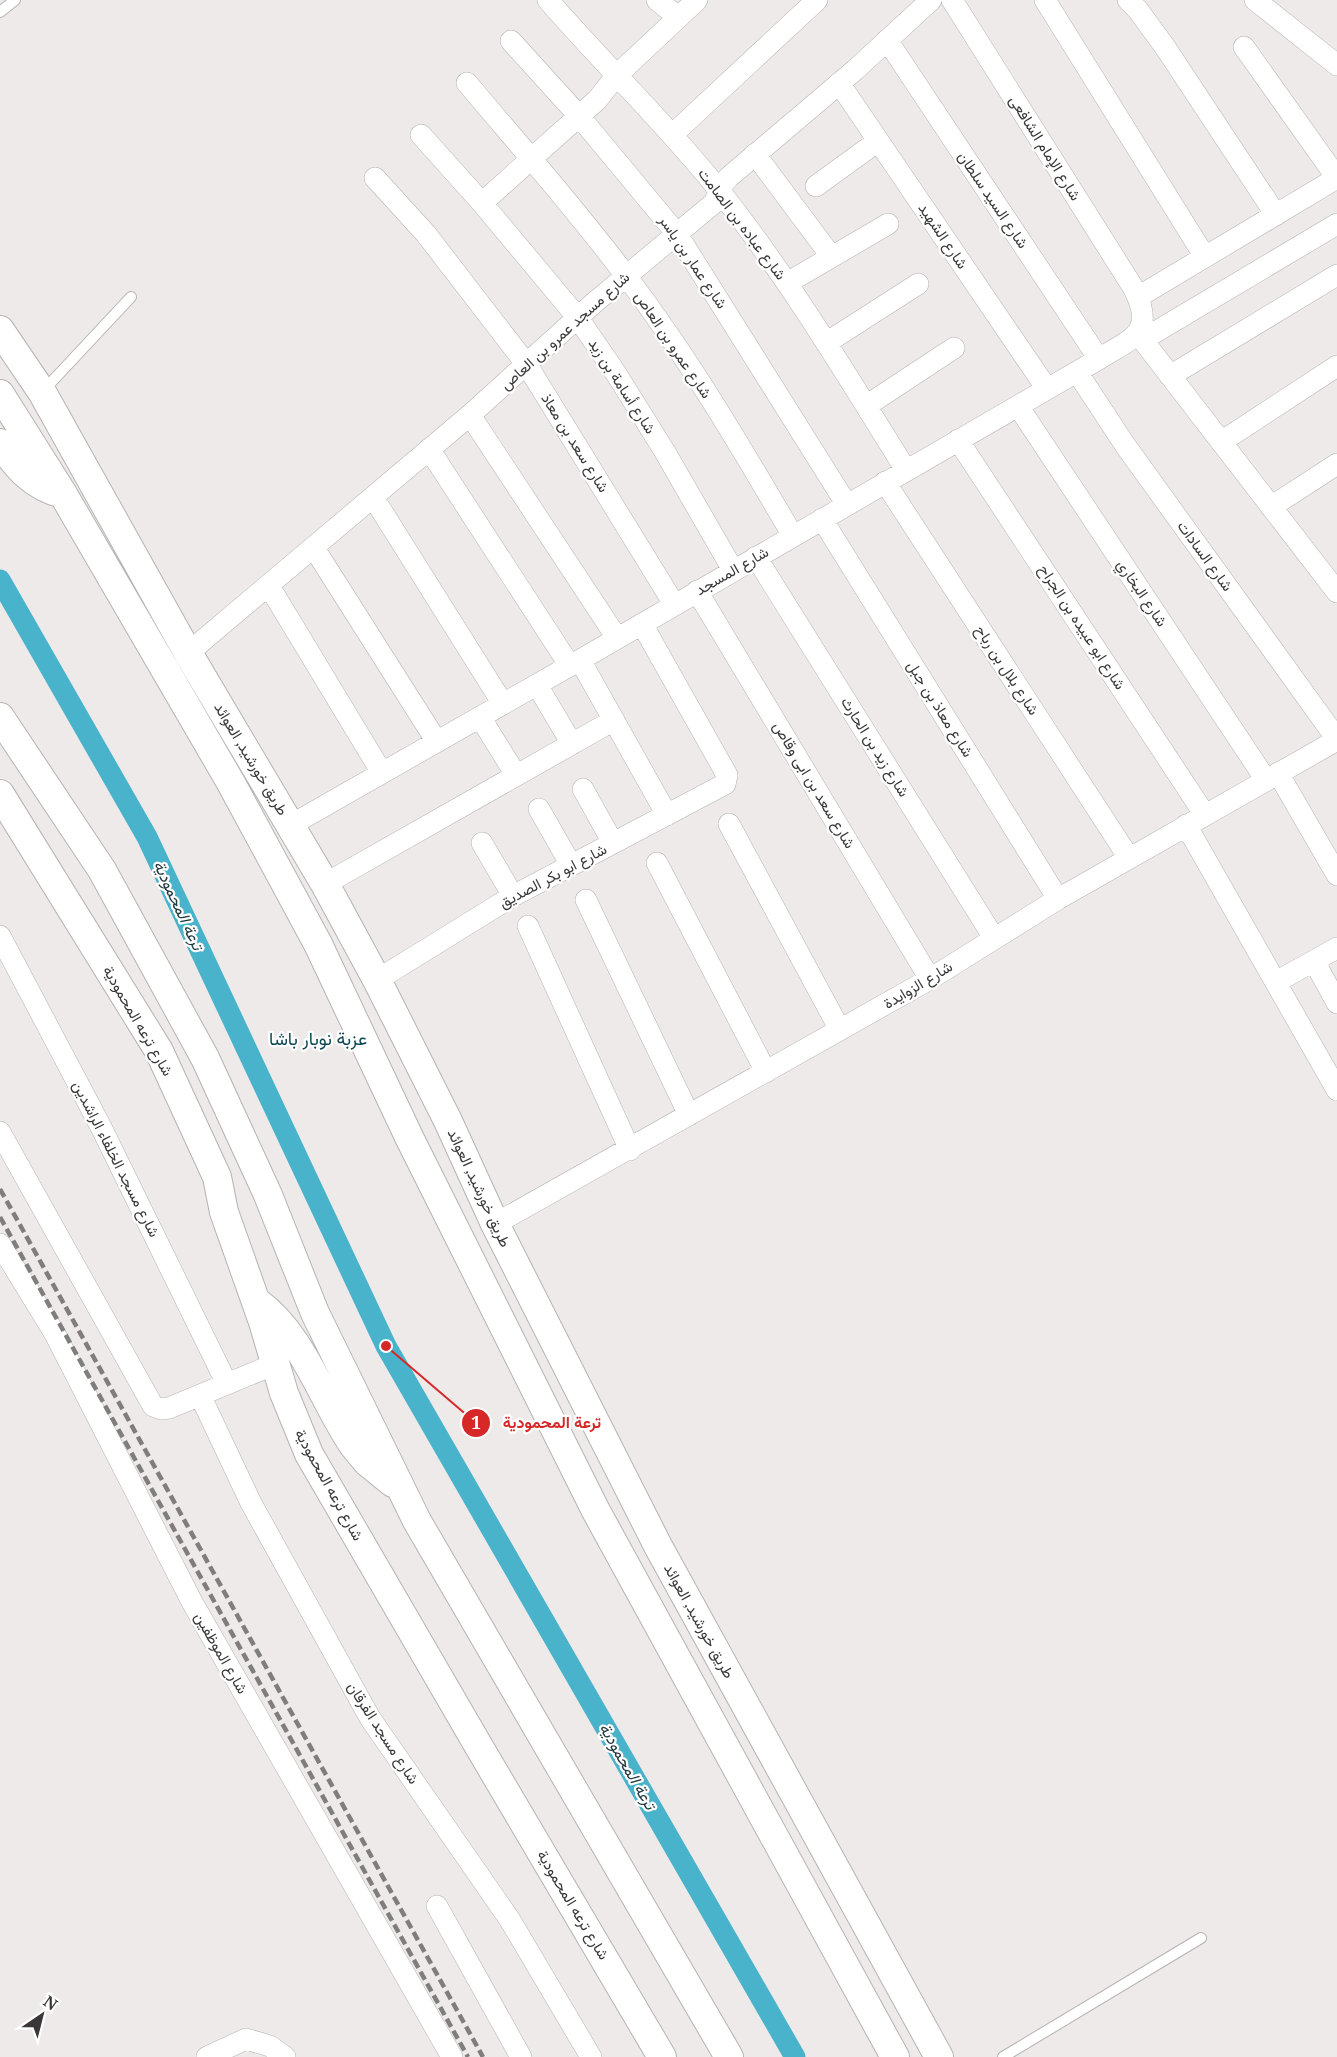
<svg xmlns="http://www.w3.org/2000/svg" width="1337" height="2057" font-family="'Noto Serif',Vazirmatn,serif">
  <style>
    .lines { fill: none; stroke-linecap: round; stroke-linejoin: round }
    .canal { stroke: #48b3ca; stroke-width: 21 }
    .lane-casing { stroke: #b6b2b2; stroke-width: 12 }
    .street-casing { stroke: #b6b2b2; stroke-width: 22 }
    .secondary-casing { stroke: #b6b2b2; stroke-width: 30 }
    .lane { stroke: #fff; stroke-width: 10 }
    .street { stroke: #fff; stroke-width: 21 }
    .secondary { stroke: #fff; stroke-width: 28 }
    .rail { stroke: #807d7d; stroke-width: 4.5; stroke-dasharray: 9 4.5; stroke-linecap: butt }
    .labels { text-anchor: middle; stroke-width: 4.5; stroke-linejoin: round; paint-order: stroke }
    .street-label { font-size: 15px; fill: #393737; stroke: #fff }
    .water-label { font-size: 16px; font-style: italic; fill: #21393f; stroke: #fff }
    .quarter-label { font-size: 18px; fill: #0c4753; stroke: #fff }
    .leader { fill: none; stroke: #d62828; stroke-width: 2 }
    .callout-dot { fill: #d62828; stroke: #fff; stroke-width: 2 }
    .mark-label { font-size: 18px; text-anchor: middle; font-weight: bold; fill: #fff }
    .callout-label { font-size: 16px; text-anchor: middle; font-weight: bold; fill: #d62828; stroke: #fff; stroke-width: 4.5; stroke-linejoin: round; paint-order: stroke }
  </style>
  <rect width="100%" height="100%" fill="#eeeaea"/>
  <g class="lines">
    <!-- canal -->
    <path class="canal" d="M0 580 147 837 386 1346 795 2057"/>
    <!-- lane casing -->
    <g class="lane-casing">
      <path id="lane" d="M0 12 15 0
        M44 390 131 297
        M1003 2057 1201 1938"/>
    </g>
    <!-- street casing -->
    <g class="street-casing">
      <path id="street" d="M548 0C601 61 659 117 710 179 784 270 844 371 906 470
        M657 0 678 17
        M1045 0 1205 257
        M1128 0 1138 10 1165 47 1276 215
        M1255 0 1337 65
        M887 40 1099 359
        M511 41 579 116 677 234 847 505
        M1244 47 1337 178
        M467 83C520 146 576 209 626 276 688 357 741 447 793 536
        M839 83 1047 389
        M421 135 482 203 578 318 617 375 665 452 733 570
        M672 135 817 0
        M755 154 831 256
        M375 178 426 234 527 365 674 604
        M816 186 878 141
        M482 203 597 100 617 75 697 0
        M787 283 888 224
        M1138 297 1337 178
        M1138 334 1337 592
        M1142 340 1337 224
        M826 343 918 284
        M1077 372 1125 445 1337 739
        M1170 376 1337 275
        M866 406 954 348
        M1018 406 1266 780
        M470 415 617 638
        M958 440 1205 815
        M1221 442 1337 366
        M429 449 570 666
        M885 482 1129 858
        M373 497 503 704
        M1271 507 1337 464
        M822 519 1058 899
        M314 548 437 742
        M756 557 994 938
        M269 586 382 773
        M697 591 930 979
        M188 653 470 415 595 302 714 203 722 185 729 177 855 70 931 0
        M580 660 667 815
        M537 685 572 744
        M480 717 516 775
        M1278 773 1337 875
        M583 789 613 843
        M539 809 571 865
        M729 824 840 1030
        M291 825 580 660 1099 359C1132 338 1156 333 1134 289L952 0
        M1186 825 1337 1090
        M482 843 513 896
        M657 863 766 1072
        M325 884 614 720
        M586 900 689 1115
        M528 926 630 1150
        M0 936 101 1127 227 1384
        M1314 961 1337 1003
        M377 980 513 896 725 784 727 775 642 624
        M1276 982 1337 948
        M0 1132 153 1406 161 1409 169 1408 275 1364
        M495 1224 930 979 1058 899 1337 740
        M0 1244 55 1334 192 1602 452 2057
        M200 1395 251 1503 370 1718 510 1920 591 2057
        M437 1906 521 2057
        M207 2057 246 2039 270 2046 285 2057"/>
    </g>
    <!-- secondary casing -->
    <g class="secondary-casing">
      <path id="secondary" d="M0 330 42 392 188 653 325 884 377 980 448 1121 495 1224 658 1546 939 2057
        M0 394 63 494 231 783 318 944 409 1137 596 1511 895 2057
        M0 443C17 467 32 486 63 494
        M0 717 102 870 205 1058 268 1195 315 1313 417 1521 729 2057
        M0 794 159 1051 217 1177 224 1212 263 1322 284 1393 309 1454 478 1745 662 2057
        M257 1302C302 1334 322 1399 353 1445L367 1462 393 1483"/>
    </g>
    <!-- lane -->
    <use href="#lane" class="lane"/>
    <!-- street -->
    <use href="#street" class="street"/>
    <!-- secondary -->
    <use href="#secondary" class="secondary"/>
    <!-- rail -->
    <path class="rail" d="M0 1189 483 2057
      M0 1217 468 2057"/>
  </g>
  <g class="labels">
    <!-- street labels -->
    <g class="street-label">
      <text transform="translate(1045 148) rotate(58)" y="5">شارع الإمام الشافعى</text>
      <text transform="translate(993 200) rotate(56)" y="5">شارع السيد سلطان</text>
      <text transform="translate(742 224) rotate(53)" y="5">شارع عباده بن الصامت</text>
      <text transform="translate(943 236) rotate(56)" y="5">شارع الشهيد</text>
      <text transform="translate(693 262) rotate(56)" y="5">شارع عمار بن ياسر</text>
      <text transform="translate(565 331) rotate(-42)" y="5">شارع مسجد عمرو بن العاص</text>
      <text transform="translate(673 345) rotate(56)" y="5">شارع عمرو بن العاص</text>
      <text transform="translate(622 386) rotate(57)" y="5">شارع أسامة بن زيد</text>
      <text transform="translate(575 443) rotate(58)" y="5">شارع سعد بن معاذ</text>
      <text transform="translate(1205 556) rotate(54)" y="5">شارع السادات</text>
      <text transform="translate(732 571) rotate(-30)" y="5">شارع المسجد</text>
      <text transform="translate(1142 593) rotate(56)" y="5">شارع البخاري</text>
      <text transform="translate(1082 627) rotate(57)" y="5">شارع ابو عبيده بن الجراح</text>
      <text transform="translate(1007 670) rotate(57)" y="5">شارع بلال بن رباح</text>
      <text transform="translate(940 709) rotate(58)" y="5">شارع معاذ بن جبل</text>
      <text transform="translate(875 747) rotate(58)" y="5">شارع زيد بن الحارث</text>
      <text transform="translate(251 759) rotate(59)" y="5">طريق خورشيد, العوائد</text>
      <text transform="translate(814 785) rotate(59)" y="5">شارع سعد بن ابى وقاص</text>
      <text transform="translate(553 876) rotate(-28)" y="5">شارع ابو بكر الصديق</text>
      <text transform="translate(918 985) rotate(-31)" y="5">شارع الزوايدة</text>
      <text transform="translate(138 1021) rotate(60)" y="5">شارع ترعه المحمودية</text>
      <text transform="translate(116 1159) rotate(63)" y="5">شارع مسجد الخلفاء الراشدين</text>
      <text transform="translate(479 1188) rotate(65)" y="5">طريق خورشيد, العوائد</text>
      <text transform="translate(329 1485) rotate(61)" y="5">شارع ترعه المحمودية</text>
      <text transform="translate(699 1621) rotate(61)" y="5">طريق خورشيد, العوائد</text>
      <text transform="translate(221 1653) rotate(60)" y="5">شارع الموظفين</text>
      <text transform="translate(383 1733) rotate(57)" y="5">شارع مسجد الفرقان</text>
      <text transform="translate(573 1905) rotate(59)" y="5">شارع ترعه المحمودية</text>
    </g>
    <!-- water labels -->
    <g class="water-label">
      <text transform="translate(179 905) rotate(65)" y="6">ترعة المحمودية</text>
      <text transform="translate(628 1766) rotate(60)" y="6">ترعة المحمودية</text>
    </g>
    <!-- quarter labels -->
    <g class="quarter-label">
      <text x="318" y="1045">عزبة نوبار باشا</text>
    </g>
  </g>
  <!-- callouts -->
  <path class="leader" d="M386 1346L476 1423"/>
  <g class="callout-dot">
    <circle cx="386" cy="1346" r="6"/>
    <circle cx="476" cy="1423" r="15"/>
  </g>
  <g class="mark-label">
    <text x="476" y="1429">1</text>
  </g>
  <g class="callout-label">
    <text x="552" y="1428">ترعة المحمودية</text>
  </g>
  <!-- north arrow -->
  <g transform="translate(42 2015) rotate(35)" stroke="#ffffff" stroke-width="4.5" paint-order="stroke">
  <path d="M0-4.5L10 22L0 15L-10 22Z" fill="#393737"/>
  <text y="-9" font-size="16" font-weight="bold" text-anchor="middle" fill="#393737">N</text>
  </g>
</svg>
